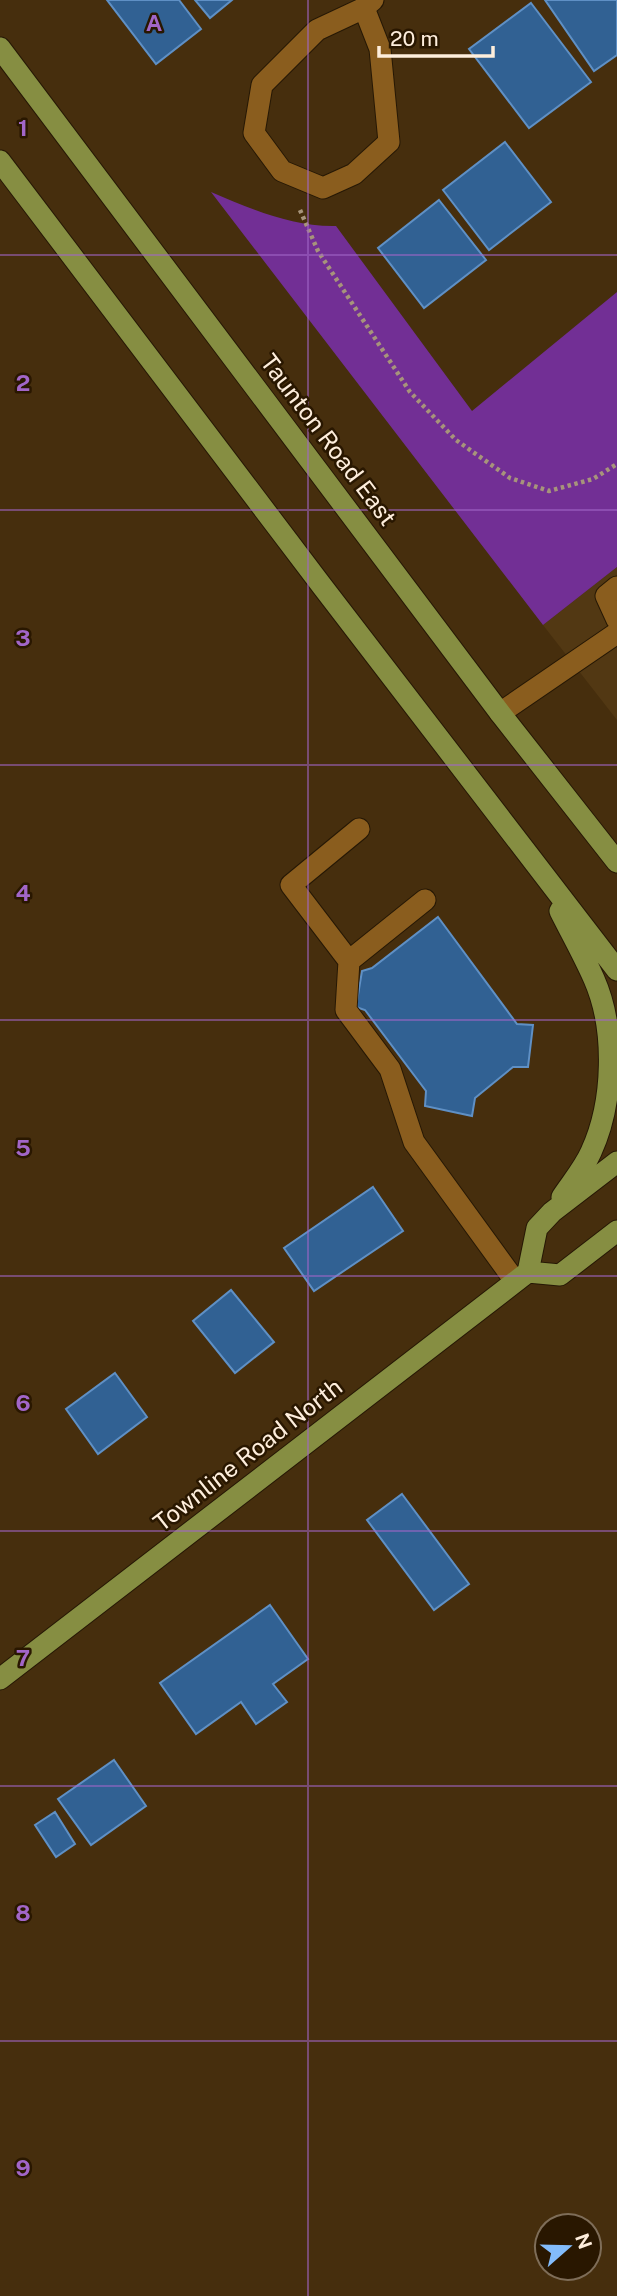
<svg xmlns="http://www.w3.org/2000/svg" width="617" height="2296" font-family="'Public Sans',sans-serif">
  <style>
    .built { fill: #523813 }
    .green { fill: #722f95 }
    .building { fill: #316193; stroke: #5f90c5; stroke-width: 2 }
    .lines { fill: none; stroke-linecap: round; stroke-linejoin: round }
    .minor-casing { stroke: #261805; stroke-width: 23 }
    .major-casing { stroke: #261805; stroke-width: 23 }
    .path { stroke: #a7947b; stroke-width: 4.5; stroke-dasharray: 3.5 3.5; stroke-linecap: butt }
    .minor { stroke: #8a5d1e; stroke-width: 21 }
    .major { stroke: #868e42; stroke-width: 21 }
    .grid { fill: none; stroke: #a266c8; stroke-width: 2; stroke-opacity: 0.55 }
    .labels { text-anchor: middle; stroke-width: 5; stroke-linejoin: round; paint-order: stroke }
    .street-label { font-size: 24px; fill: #feeedc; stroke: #291700 }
    .grid-label { font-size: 23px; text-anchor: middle; font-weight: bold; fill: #a266c8; stroke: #291700; stroke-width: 5; stroke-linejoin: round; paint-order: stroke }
  </style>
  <rect width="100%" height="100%" fill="#462e0d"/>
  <!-- built -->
  <path class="built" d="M617 567V720L543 625Z"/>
  <!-- green -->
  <path class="green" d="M211 192C251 209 292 227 336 226L472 411 617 292V567L543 625Z"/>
  <!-- building -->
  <path class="building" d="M107 0H179L201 29 156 64Z
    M195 0H232L210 18Z
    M545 0H617V55L594 71Z
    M531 3 591 82 529 128 469 49Z
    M505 142 551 202 489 250 443 190Z
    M439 200 486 260 424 308 378 248Z
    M438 917 517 1024 533 1025 528 1067H513L475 1098 472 1116 425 1106 426 1091 365 1010 356 1007 362 971 372 968Z
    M373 1187 403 1231 314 1291 284 1248Z
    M231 1290 274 1342 235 1373 193 1321Z
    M115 1373 147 1417 98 1454 66 1409Z
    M402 1494 469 1584 434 1610 367 1520Z
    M270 1605 308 1659 273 1684 287 1702 256 1724 241 1702 196 1734 160 1683Z
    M114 1760 146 1806 91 1845 58 1799Z
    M55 1812 75 1844 56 1857 35 1825Z"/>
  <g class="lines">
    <!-- minor casing -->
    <g class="minor-casing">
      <path id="minor" d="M364 8 380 49 389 142 354 174 323 188 282 171 254 133 262 85 317 30 364 8 373 0
        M617 587 606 596 617 620
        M500 713 617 633
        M359 829 291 885 349 961 346 1010 390 1069 414 1142 515 1281
        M349 961 425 900"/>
    </g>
    <!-- major casing -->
    <g class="major-casing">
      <path id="major" d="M0 48 500 713 617 862
        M0 161 322 586 617 970
        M560 911C571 933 584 956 594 979 616 1029 614 1102 591 1152 584 1168 572 1182 562 1197
        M528 1272 560 1275 617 1231
        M0 1679 528 1272 537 1228 552 1212 617 1162"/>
    </g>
    <!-- path -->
    <path class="path" d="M300 210 318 251 410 392 456 440 510 478 549 491 593 479 617 464"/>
    <!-- minor -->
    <use href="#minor" class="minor"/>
    <!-- major -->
    <use href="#major" class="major"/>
  </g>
  <!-- grid -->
  <path class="grid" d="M308 0V2296M0 255H617M0 510H617M0 765H617M0 1020H617M0 1276H617M0 1531H617M0 1786H617M0 2041H617"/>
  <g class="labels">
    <!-- street labels -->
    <g class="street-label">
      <text transform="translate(328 440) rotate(53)" y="8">Taunton Road East</text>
      <text transform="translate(248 1455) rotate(-38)" y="8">Townline Road North</text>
    </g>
  </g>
  <g class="grid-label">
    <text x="154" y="31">A</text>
    <text x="23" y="136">1</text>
    <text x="23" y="391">2</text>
    <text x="23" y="646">3</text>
    <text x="23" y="901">4</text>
    <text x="23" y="1156">5</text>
    <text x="23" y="1411">6</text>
    <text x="23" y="1666">7</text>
    <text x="23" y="1921">8</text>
    <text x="23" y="2176">9</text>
  </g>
  <!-- north arrow -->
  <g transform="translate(568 2247) rotate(70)"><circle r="33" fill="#291700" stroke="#7e6d58" stroke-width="2"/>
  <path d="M0-5L12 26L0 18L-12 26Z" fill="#83bcfb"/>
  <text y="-10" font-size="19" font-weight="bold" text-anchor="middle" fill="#feeedc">N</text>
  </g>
  <!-- scale -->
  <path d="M379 46v10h114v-10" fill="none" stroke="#feeedc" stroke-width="3.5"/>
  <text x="390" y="46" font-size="21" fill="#feeedc" stroke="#291700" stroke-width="5" paint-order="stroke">20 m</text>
</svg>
